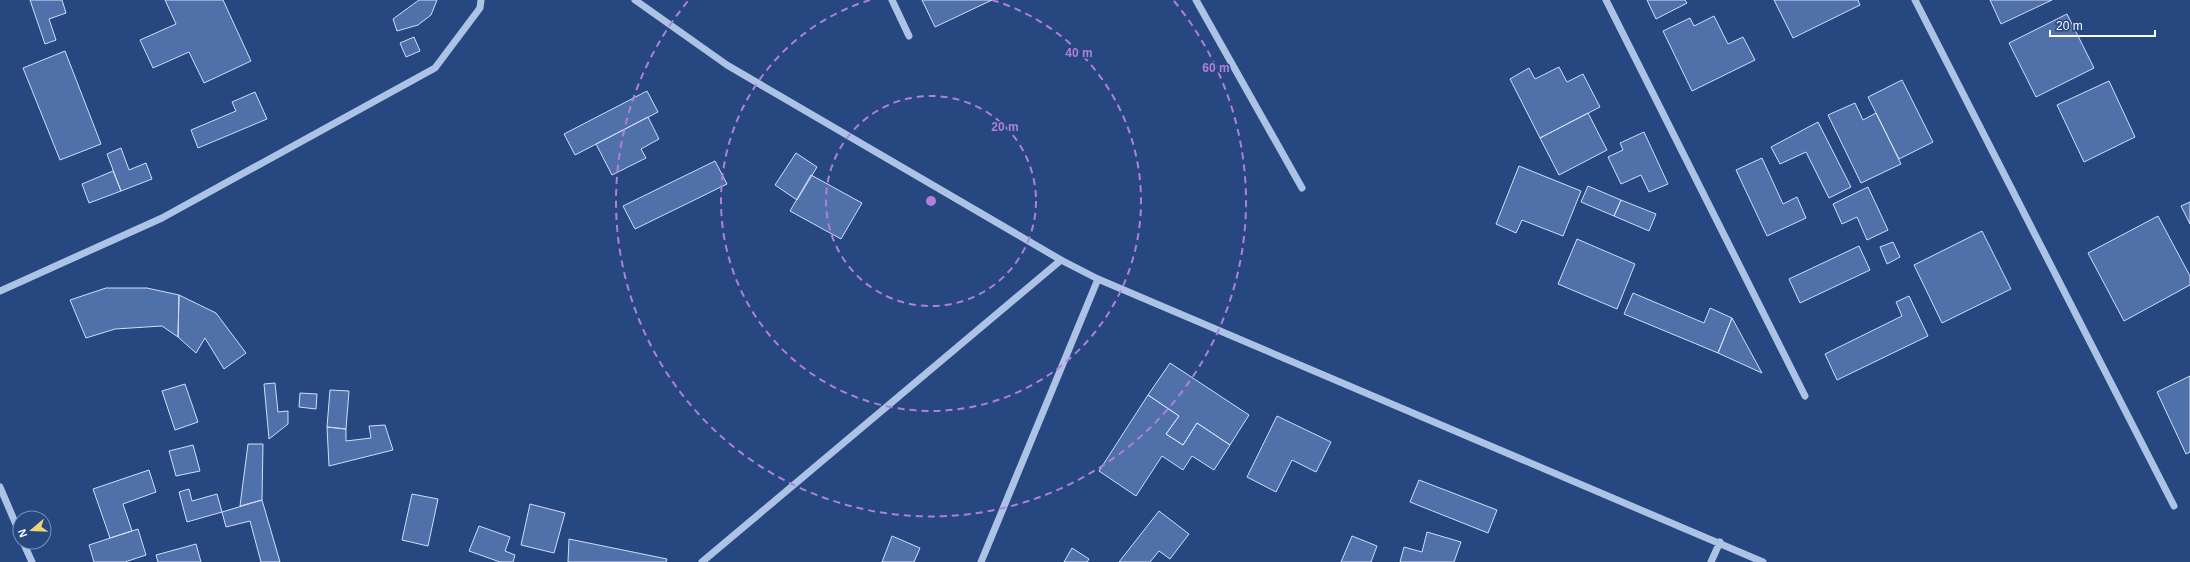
<svg xmlns="http://www.w3.org/2000/svg" width="2190" height="562" font-family="Arial,sans-serif">
  <style>
    .building { fill: #4f70a9; stroke: #d1def5 }
    .lines { fill: none; stroke-linecap: round; stroke-linejoin: round }
    .minor { stroke: #adc3e6; stroke-width: 7 }
    .ring { fill: none; stroke: #b080d9; stroke-width: 2; stroke-dasharray: 7 5 }
    .centre { fill: #b080d9; stroke: #264780; stroke-width: 2 }
    .ring-label { font-size: 12px; text-anchor: middle; font-weight: bold; fill: #b080d9; stroke: #264780; stroke-width: 3; stroke-linejoin: round; paint-order: stroke }
  </style>
  <rect width="100%" height="100%" fill="#264780"/>
  <!-- building -->
  <path class="building" d="M30 0H62L66 13 49 19 56 40 45 44Z
    M165 0H223L251 61 204 83 189 52 153 68 140 40 176 24Z
    M419 0H437L431 15 418 25 397 31 393 19Z
    M922 0H992L935 27Z
    M1647 0H1685L1687 3 1656 19Z
    M1774 0H1858L1860 5 1793 38Z
    M1990 0H2052L2001 24Z
    M2067 14 2094 68 2036 97 2009 43Z
    M1714 16 1728 44 1743 37 1755 60 1692 91 1663 31 1690 18 1694 26Z
    M414 37 420 51 406 57 400 43Z
    M65 51 101 144 60 160 23 68Z
    M1559 67 1567 82 1583 74 1600 107 1540 138 1510 79 1529 68 1535 79Z
    M1902 80 1933 142 1899 159 1868 97Z
    M2109 81 2135 137 2084 162 2057 105Z
    M647 91 658 112 575 155 564 134Z
    M255 92 267 119 198 148 191 130 236 111 232 102Z
    M1855 103 1863 120 1876 113 1901 164 1861 183 1828 115Z
    M1588 113 1607 150 1559 175 1540 138Z
    M648 117 659 139 641 149 646 158 612 175 596 144Z
    M1818 122 1851 187 1829 198 1806 152 1780 164 1771 147Z
    M1644 132 1668 184 1649 192 1641 175 1621 184 1608 157 1623 150 1620 143Z
    M121 148 129 170 146 163 152 179 121 191 107 154Z
    M796 153 817 167 797 200 775 185Z
    M1762 158 1783 204 1797 197 1806 218 1767 236 1736 170Z
    M715 161 727 184 635 229 623 206Z
    M1519 166 1581 191 1563 236 1522 220 1516 233 1496 224Z
    M113 171 121 191 89 203 82 184Z
    M811 175 862 203 841 239 790 211Z
    M1588 186 1621 200 1614 216 1581 202Z
    M1868 187 1888 230 1867 240 1857 217 1842 224 1833 204Z
    M1621 200 1656 214 1649 231 1614 216Z
    M2190 202V224L2181 206Z
    M2158 216 2190 276V285L2124 321 2088 253Z
    M1982 231 2011 289 1942 323 1914 265Z
    M1577 239 1635 264 1617 309 1558 284Z
    M1893 242 1900 257 1887 264 1880 247Z
    M1859 246 1870 270 1800 303 1789 279Z
    M106 288H147L179 295 178 337 162 326 115 329 86 338 70 300Z
    M1633 293 1704 323 1710 308 1732 318 1718 353 1624 314Z
    M179 295 216 313 246 353 224 369 205 338 196 353 178 337Z
    M1909 296 1928 336 1837 380 1825 354 1902 316 1896 302Z
    M1732 318 1762 373 1718 353Z
    M1170 363 1249 415 1230 445 1197 423 1183 445 1166 434 1179 416 1148 395Z
    M2190 376V452L2186 454 2157 392Z
    M275 383 278 412 288 411V424L269 439 264 384Z
    M185 384 198 422 175 430 162 391Z
    M330 390 349 391 346 429 327 427Z
    M300 393 317 394 316 409 299 407Z
    M1148 395 1179 416 1166 434 1183 445 1197 423 1230 445 1214 470 1192 456 1183 470 1162 456 1136 496 1099 471Z
    M1277 416 1331 442 1316 472 1292 460 1276 492 1247 477Z
    M385 425 393 450 329 466 327 427 346 429V441L371 438 369 426Z
    M248 444H263L262 500 240 506Z
    M193 445 200 471 176 476 169 451Z
    M149 470 156 492 123 504 132 531 110 538 93 489Z
    M1419 480 1497 510 1488 533 1410 502Z
    M189 489 192 501 217 494 222 512 187 522 179 492Z
    M412 494 438 499 428 546 402 540Z
    M262 500 280 562H261L250 521 226 527 222 512Z
    M530 504 565 513 554 553 521 545Z
    M1159 511 1189 534 1170 559 1159 551 1150 562H1119Z
    M479 526 510 537 505 551 515 555 513 562H500L469 551Z
    M138 529 146 555 125 562H94L89 545Z
    M1427 532 1461 542 1454 562H1400L1404 547 1422 552Z
    M892 536 920 548 914 562H882Z
    M1352 536 1377 546 1371 562H1341Z
    M569 539 667 559 666 562H568Z
    M196 544 201 562H158L156 555Z
    M1072 548 1089 559 1087 562H1064Z"/>
  <g class="lines">
    <!-- minor -->
    <path class="minor" d="M635 0 727 65 1061 260 1098 279 1763 562
      M892 0 909 36
      M1196 0 1302 188
      M1606 0 1805 396
      M1915 0 2174 506
      M0 291 162 218 435 68 480 8 481 0
      M0 487 20 534
      M23 542 32 562
      M702 562 1061 260
      M981 562 1098 279
      M1711 562 1720 542"/>
  </g>
  <!-- distance rings -->
  <g class="ring">
    <circle cx="931" cy="201" r="105"/>
    <path d="M992 0A210 210 0 1 1 870 0"/>
    <path d="M1174 1A315 315 0 1 1 688 1"/>
  </g>
  <circle cx="931" cy="201" r="6" class="centre"/>
  <g class="ring-label">
    <text x="1079" y="57">40 m</text>
    <text x="1216" y="72">60 m</text>
    <text x="1005" y="131">20 m</text>
  </g>
  <!-- north arrow -->
  <g transform="translate(32 530) rotate(251)"><circle r="19" fill="#264780" stroke="#7d91b3"/>
  <path d="M0-3L7 15L0 10L-7 15Z" fill="#efd473"/>
  <text y="-6" font-size="11" font-weight="bold" text-anchor="middle" fill="#ffffff">N</text>
  </g>
  <!-- scale -->
  <path d="M2050 30v6h105v-6" fill="none" stroke="#ffffff" stroke-width="2"/>
  <text x="2056" y="30" font-size="12" fill="#ffffff" stroke="#264780" stroke-width="3" paint-order="stroke">20 m</text>
</svg>
